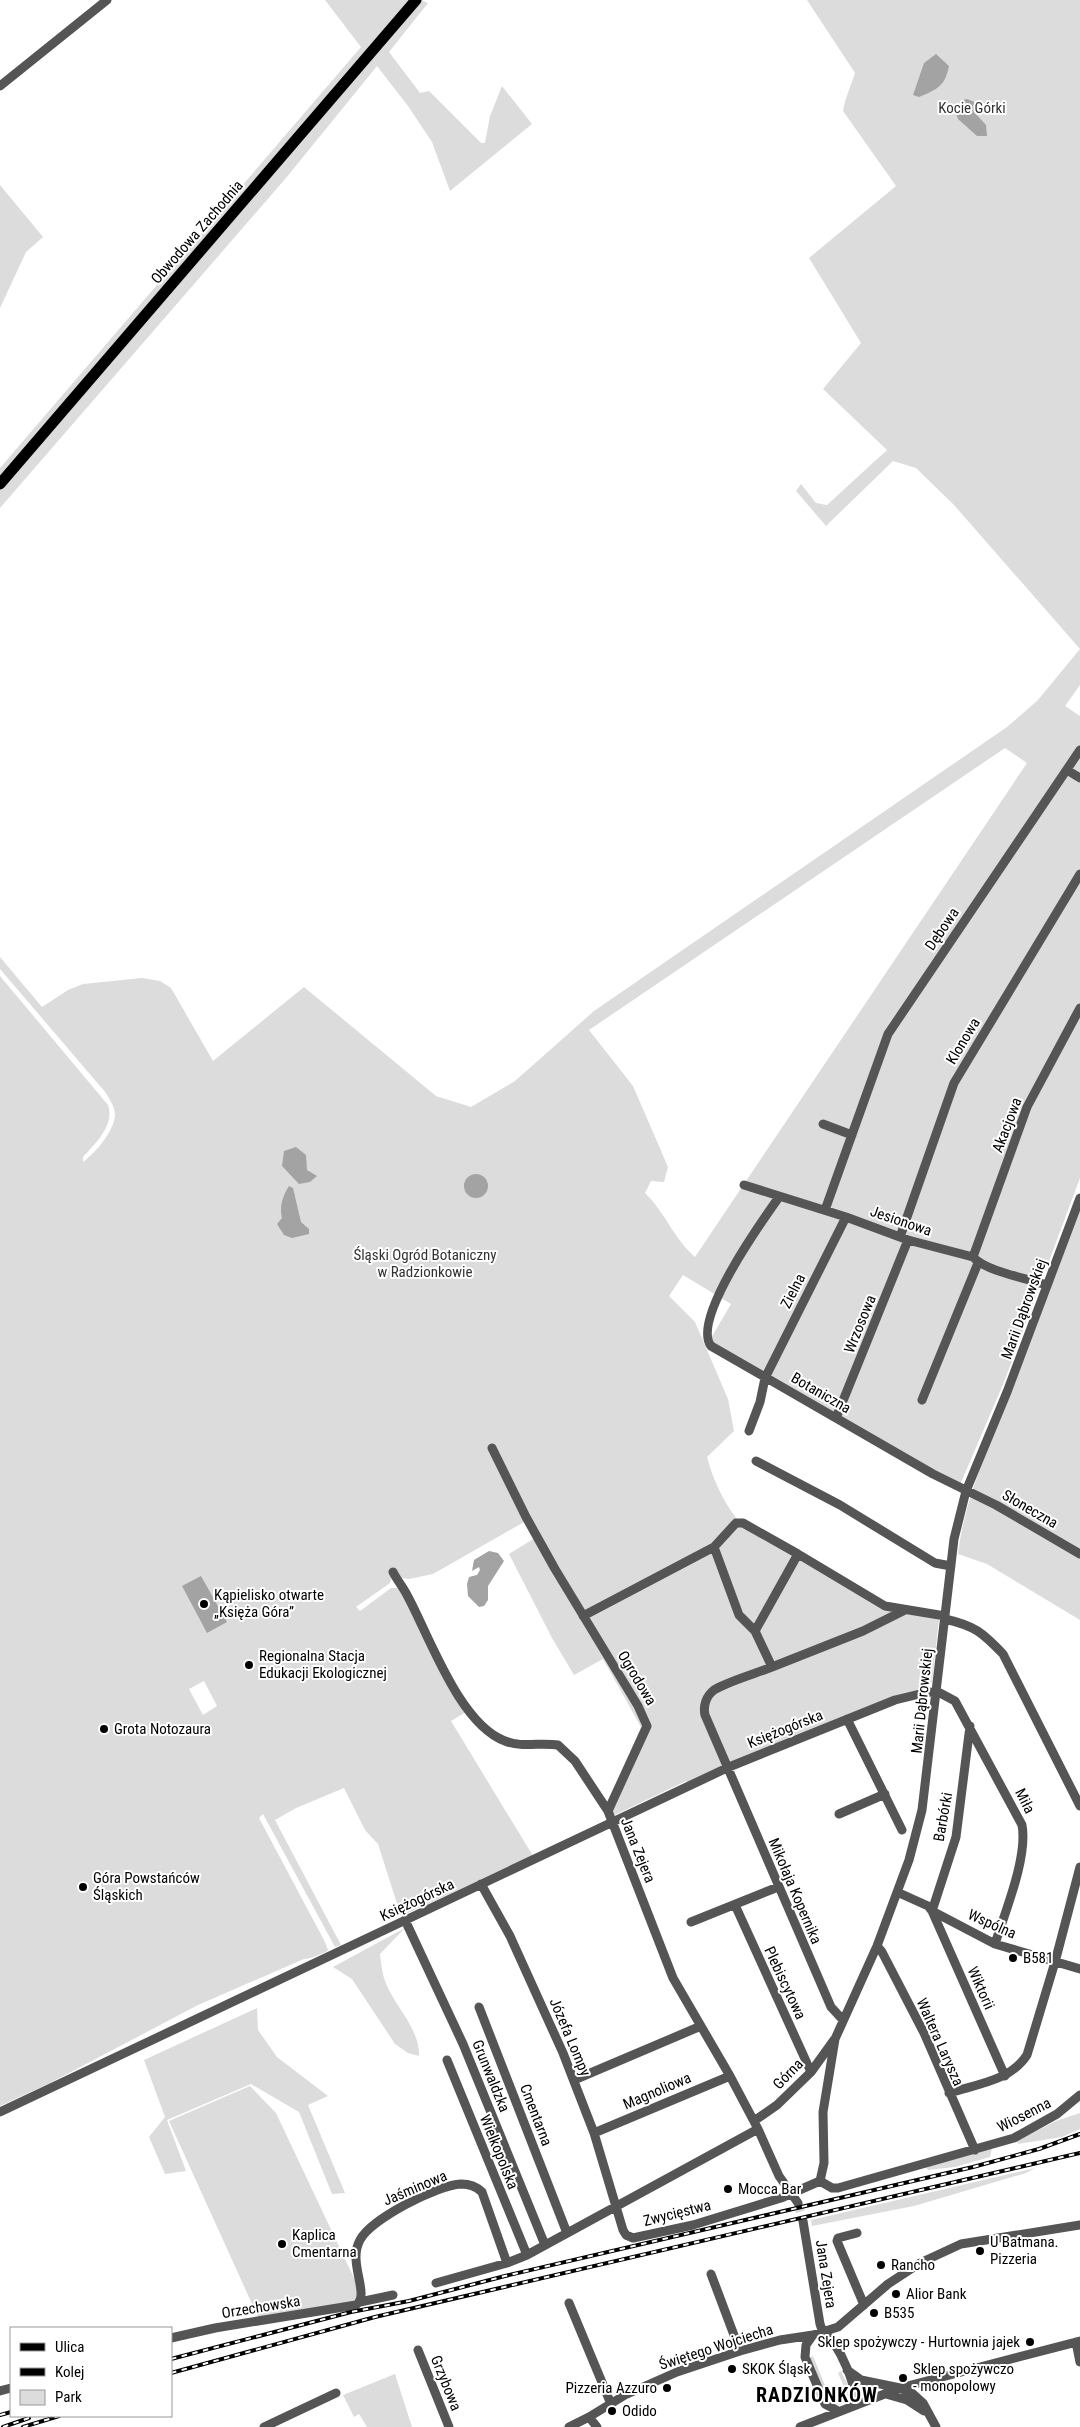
<svg xmlns="http://www.w3.org/2000/svg" width="1080" height="2427" font-family="'Roboto Condensed',sans-serif">
  <style>
    .green { fill: #dcdcdc; fill-rule: evenodd }
    .water { fill: #a3a3a3 }
    .lines { fill: none; stroke-linecap: round; stroke-linejoin: round }
    .minor-tunnel { stroke: #d9d9d9; stroke-width: 9; stroke-dasharray: 9 4.5; stroke-linecap: butt }
    .major-casing { stroke: #dbdbdb; stroke-width: 14 }
    .minor { stroke: #555; stroke-width: 9 }
    .major { stroke: #000; stroke-width: 11 }
    .rail-casing { stroke: #000; stroke-width: 4 }
    .rail { stroke: #fff; stroke-width: 2; stroke-dasharray: 5.5; stroke-linecap: butt }
    .poi-dot { fill: #000; stroke: #fff; stroke-width: 2 }
    .labels { text-anchor: middle; stroke-width: 4; stroke-linejoin: round; paint-order: stroke }
    .park-label { font-size: 15px; fill: #333; stroke: #fff }
    .street-label { font-size: 15px; fill: #000; stroke: #fff }
    .poi-label { font-size: 15px; fill: #000; stroke: #fff; text-anchor: start }
    .district-label { font-size: 20px; font-weight: bold; letter-spacing: 1px; fill: #000; stroke: #fff }
  </style>
  <rect width="100%" height="100%" fill="#fff"/>
  <!-- green -->
  <path class="green" d="M325 0H411L0 477V468L361 47Z
    M807 0H1080V685L1065 706 1080 716V1178L1004 1382 960 1485 713 1343 711 1338 731 1304 683 1275 669 1296 695 1322 728 1399 734 1431 707 1457C714 1483 726 1508 744 1527L909 1614 939 1620 932 1682 926 1689 687 1783 686 1781 615 1815 607 1805 641 1727 603 1659 574 1675 552 1638 509 1554 535 1538 524 1522 433 1574 409 1579 392 1577 390 1583 356 1607 360 1611 391 1588H399L466 1712 451 1721 533 1856 401 1916 378 1844 365 1830 344 1788 296 1808 275 1820 341 1945 335 1947 263 1814 259 1818 325 1942 328 1950 326 1952 311 1958 304 1959 198 2005 50 2083 0 2106V976L108 1105C115 1125 95 1144 83 1157V1162C95 1153 114 1132 115 1115 115 1107 110 1100 106 1093L0 969V957L42 1007 68 990 83 984 142 978 160 981 171 988 213 1061 304 987 436 1096 471 1107 515 1081 594 1011 1007 727 1038 700 1080 649 954 505 916 468 893 461 826 526 796 491 801 484 816 503 827 505 887 450 823 389 861 343 809 258 896 186 843 111C845 98 851 86 855 73ZM1005 748 1027 763 695 1257C674 1239 665 1212 645 1193L651 1181 664 1182 668 1167 633 1086 589 1030ZM204 1681 217 1706 203 1715 189 1689Z
    M423 1 428 3 389 52 420 93 429 91 481 143H485L490 116 502 86 532 124 450 191 432 142 408 106 377 66 286 178 0 508V490Z
    M0 185 43 237 26 252 0 308Z
    M1080 1208V1620L987 1564 958 1554C965 1495 991 1443 1012 1389 1036 1329 1057 1268 1080 1208Z
    M405 1928 380 1954C381 1963 382 1973 385 1981 394 2006 420 2028 419 2056L408 2053 395 2044 352 1979 333 1967Z
    M257 2008 258 2030 277 2057 328 2096 308 2105 345 2193 332 2194 299 2112 251 2084 167 2120 186 2171 165 2174 149 2137 165 2117 144 2060Z
    M250 2086 276 2113 361 2293 357 2302 258 2317 169 2121Z
    M1080 2113V2129L1062 2137 1018 2144 1017 2141 1056 2121Z
    M992 2148 990 2157 955 2167 928 2170 926 2167Z
    M1035 2168 1026 2173 914 2206 812 2226 811 2220Z
    M813 2356 832 2402 848 2396 838 2373 841 2371 850 2390 851 2398 839 2405 826 2401 809 2358Z
    M395 2374 412 2427H367L359 2414 354 2417 343 2395Z"/>
  <!-- water -->
  <path class="water" d="M936 54 949 66C945 86 938 89 919 97L913 95 924 63Z
    M967 99 977 103 975 113 986 125 987 136H977L958 119 956 113 963 100Z
    M296 1147 306 1155 307 1170 317 1176 310 1182 299 1184 282 1166 284 1151Z
    M464 1186a12 12 0 1 1 24 0a12 12 0 1 1-24 0Z
    M289 1186 293 1188 301 1222 309 1229V1234L292 1238 284 1235 277 1224 282 1218C279 1207 283 1195 289 1186Z
    M489 1551 498 1553 504 1561 488 1586V1600L484 1606 479 1607 468 1596 467 1584 469 1577 477 1575 480 1570 479 1567 472 1571 474 1560Z
    M201 1576 227 1622 207 1633 182 1586Z"/>
  <g class="lines">
    <!-- minor-tunnel -->
    <path class="minor-tunnel" d="M798 2203 803 2221"/>
    <!-- major casing -->
    <g class="major-casing">
      <path id="major" d="M0 484 416 0"/>
    </g>
    <!-- minor -->
    <path class="minor" d="M0 86 107 0
      M1067 770 1080 778
      M823 1124 852 1135
      M744 1185 846 1217 908 1240 973 1257C987 1272 1027 1278 1047 1285
      M779 1197C762 1221 691 1320 711 1346L933 1474 996 1505 1080 1554
      M825 1210 888 1034 1080 750
      M900 1237 954 1083 1080 874
      M973 1257 1027 1107 1080 1008
      M922 1400 978 1263
      M836 1418 908 1240
      M749 1431 760 1402 765 1378 846 1217
      M492 1448 526 1517 555 1569 638 1706 647 1726 608 1811
      M756 1461 840 1505 935 1563 951 1566
      M714 1547 739 1615 755 1631 772 1667C757 1673 726 1682 714 1690 706 1696 703 1706 705 1715L831 2007 843 2020
      M798 1554 885 1606 945 1616
      M393 1572C397 1580 403 1587 407 1595 429 1635 459 1724 505 1741 522 1748 540 1742 558 1745L575 1761 608 1811 673 1978 730 2076 758 2129 779 2176 798 2203
      M583 1616 714 1547 736 1523H743L798 1554 755 1631
      M945 1619C975 1626 982 1632 1003 1654L1080 1806
      M772 1667 863 1631 905 1610
      M847 1719 902 1830
      M970 1726 956 1837 932 1911 1005 2076
      M839 1814 885 1794
      M481 1884 510 1936 563 2053 594 2133 623 2230 626 2235 633 2238 693 2225 781 2198 820 2181 824 2163 823 2112 835 2039 877 1946 909 1860 922 1810 954 1539 966 1491 1007 1392 1080 1198
      M897 1892 928 1906 932 1911 995 1944 1080 1969
      M735 1905 811 2072
      M405 1920 463 2044 545 2245
      M691 1922 778 1887
      M877 1946 882 1952 924 2033 975 2150
      M479 2007 567 2233
      M447 2060 527 2255
      M574 2080 701 2026
      M949 2093C977 2084 1010 2081 1027 2055L1055 1962 1080 1867
      M0 2112 729 1767 895 1700 928 1692 940 1693 955 1701 1022 1825C1028 1857 1005 1912 995 1944
      M754 2121 777 2105 811 2072 834 2040
      M594 2133 730 2076
      M820 2181 832 2188H838L1014 2138 1057 2114 1080 2095
      M803 2221 820 2324C822 2333 829 2336 834 2343 843 2357 853 2379 855 2396L850 2406
      M857 2233 838 2238 837 2241 864 2305
      M711 2274 740 2351
      M436 2283 507 2263 527 2255 758 2129
      M360 2302 393 2295
      M569 2303 611 2404
      M813 2335 806 2345 805 2357 825 2404 838 2411
      M171 2338 215 2328 356 2305C371 2295 347 2263 360 2240 371 2219 437 2185 461 2184 469 2184 476 2186 482 2192L507 2263
      M1076 2342 1080 2362
      M418 2350 449 2427
      M847 2370 861 2380 900 2388 912 2393 923 2403 936 2427
      M0 2391 11 2388
      M886 2394 907 2400 924 2411
      M589 2417 597 2427
      M264 2427 336 2393
      M569 2427 589 2417 625 2395 677 2372 740 2351 780 2340 813 2335 838 2327 888 2284 920 2263 961 2244 1080 2225
      M800 2427 900 2388 1080 2341"/>
    <!-- major -->
    <use href="#major" class="major"/>
    <!-- rail casing -->
    <g class="rail-casing">
      <path id="rail" d="M171 2359 351 2312 409 2301 505 2276 973 2167 1039 2149 1080 2134
        M171 2373 375 2317 1080 2153
        M0 2415 11 2412
        M3 2427 29 2418
        M23 2427 59 2416"/>
    </g>
    <!-- rail -->
    <use href="#rail" class="rail"/>
  </g>
  <!-- markers -->
  <g class="poi-dot">
    <circle cx="204" cy="1604" r="5"/>
    <circle cx="249" cy="1665" r="5"/>
    <circle cx="104" cy="1729" r="5"/>
    <circle cx="83" cy="1887" r="5"/>
    <circle cx="1013" cy="1958" r="5"/>
    <circle cx="728" cy="2189" r="5"/>
    <circle cx="282" cy="2244" r="5"/>
    <circle cx="980" cy="2251" r="5"/>
    <circle cx="881" cy="2265" r="5"/>
    <circle cx="896" cy="2294" r="5"/>
    <circle cx="874" cy="2313" r="5"/>
    <circle cx="1030" cy="2342" r="5"/>
    <circle cx="732" cy="2369" r="5"/>
    <circle cx="903" cy="2378" r="5"/>
    <circle cx="667" cy="2388" r="5"/>
    <circle cx="612" cy="2411" r="5"/>
  </g>
  <g class="labels">
    <!-- park labels -->
    <g class="park-label">
      <text x="972" y="113">Kocie Górki</text>
      <text x="425" y="1260">Śląski Ogród Botaniczny<tspan x="425" dy="17">w Radzionkowie</tspan></text>
    </g>
    <!-- street labels -->
    <g class="street-label">
      <text transform="translate(197 232) rotate(-49)" y="5">Obwodowa Zachodnia</text>
      <text transform="translate(942 929) rotate(-56)" y="5">Dębowa</text>
      <text transform="translate(963 1041) rotate(-59)" y="5">Klonowa</text>
      <text transform="translate(1007 1125) rotate(-69)" y="5">Akacjowa</text>
      <text transform="translate(901 1221) rotate(19)" y="5">Jesionowa</text>
      <text transform="translate(793 1291) rotate(-63)" y="5">Zielna</text>
      <text transform="translate(1024 1309) rotate(-70)" y="5">Marii Dąbrowskiej</text>
      <text transform="translate(860 1324) rotate(-68)" y="5">Wrzosowa</text>
      <text transform="translate(821 1393) rotate(30)" y="5">Botaniczna</text>
      <text transform="translate(1030 1509) rotate(30)" y="5">Słoneczna</text>
      <text transform="translate(637 1678) rotate(59)" y="5">Ogrodowa</text>
      <text transform="translate(922 1701) rotate(-84)" y="5">Marii Dąbrowskiej</text>
      <text transform="translate(785 1729) rotate(-22)" y="5">Księżogórska</text>
      <text transform="translate(1025 1801) rotate(63)" y="5">Miła</text>
      <text transform="translate(943 1817) rotate(-80)" y="5">Barbórki</text>
      <text transform="translate(638 1850) rotate(68)" y="5">Jana Zejera</text>
      <text transform="translate(795 1891) rotate(67)" y="5">Mikołaja Kopernika</text>
      <text transform="translate(417 1900) rotate(-25)" y="5">Księżogórska</text>
      <text transform="translate(992 1924) rotate(24)" y="5">Wspólna</text>
      <text transform="translate(785 1983) rotate(65)" y="5">Plebiscytowa</text>
      <text transform="translate(981 1988) rotate(66)" y="5">Wiktorii</text>
      <text transform="translate(570 2037) rotate(67)" y="5">Józefa Lompy</text>
      <text transform="translate(940 2042) rotate(66)" y="5">Waltera Larysza</text>
      <text transform="translate(788 2074) rotate(-46)" y="5">Górna</text>
      <text transform="translate(491 2076) rotate(68)" y="5">Grunwaldzka</text>
      <text transform="translate(657 2091) rotate(-23)" y="5">Magnoliowa</text>
      <text transform="translate(536 2115) rotate(69)" y="5">Cmentarna</text>
      <text transform="translate(1024 2115) rotate(-27)" y="5">Wiosenna</text>
      <text transform="translate(499 2152) rotate(68)" y="5">Wielkopolska</text>
      <text transform="translate(415 2188) rotate(-23)" y="5">Jaśminowa</text>
      <text transform="translate(677 2213) rotate(-14)" y="5">Zwycięstwa</text>
      <text transform="translate(826 2274) rotate(81)" y="5">Jana Zejera</text>
      <text transform="translate(261 2307) rotate(-9)" y="5">Orzechowska</text>
      <text transform="translate(716 2347) rotate(-18)" y="5">Świętego Wojciecha</text>
      <text transform="translate(446 2383) rotate(68)" y="5">Grzybowa</text>
    </g>
    <!-- poi labels -->
    <g class="poi-label">
      <text x="214" y="1600">Kąpielisko otwarte<tspan x="214" dy="17">„Księża Góra”</tspan></text>
      <text x="259" y="1661">Regionalna Stacja<tspan x="259" dy="17">Edukacji Ekologicznej</tspan></text>
      <text x="114" y="1734">Grota Notozaura</text>
      <text x="93" y="1883">Góra Powstańców<tspan x="93" dy="17">Śląskich</tspan></text>
      <text x="1023" y="1963">B581</text>
      <text x="738" y="2194">Mocca Bar</text>
      <text x="292" y="2240">Kaplica<tspan x="292" dy="17">Cmentarna</tspan></text>
      <text x="990" y="2247">U Batmana.<tspan x="990" dy="17">Pizzeria</tspan></text>
      <text x="891" y="2270">Rancho</text>
      <text x="906" y="2299">Alior Bank</text>
      <text x="884" y="2318">B535</text>
      <text x="1020" y="2347" text-anchor="end">Sklep spożywczy - Hurtownia jajek</text>
      <text x="742" y="2374">SKOK Śląsk</text>
      <text x="913" y="2374">Sklep spożywczo<tspan x="913" dy="17">- monopolowy</tspan></text>
      <text x="657" y="2393" text-anchor="end">Pizzeria Azzuro</text>
      <text x="622" y="2416">Odido</text>
    </g>
    <!-- district labels -->
    <g class="district-label">
      <text x="817" y="2402">RADZIONKÓW</text>
    </g>
  </g>
  <!-- legend -->
  <rect x="10" y="2327" width="162" height="90" fill="#ffffff" stroke="#999999"/>
  <rect x="20" y="2343" width="25" height="8" fill="#000000" stroke="#999999"/>
  <text x="55" y="2352" font-size="15" fill="#000000">Ulica</text>
  <rect x="20" y="2368" width="25" height="8" fill="#000000" stroke="#999999"/>
  <text x="55" y="2377" font-size="15" fill="#000000">Kolej</text>
  <rect x="20" y="2390" width="25" height="15" fill="#dcdcdc" stroke="#999999"/>
  <text x="55" y="2402" font-size="15" fill="#000000">Park</text>
</svg>
